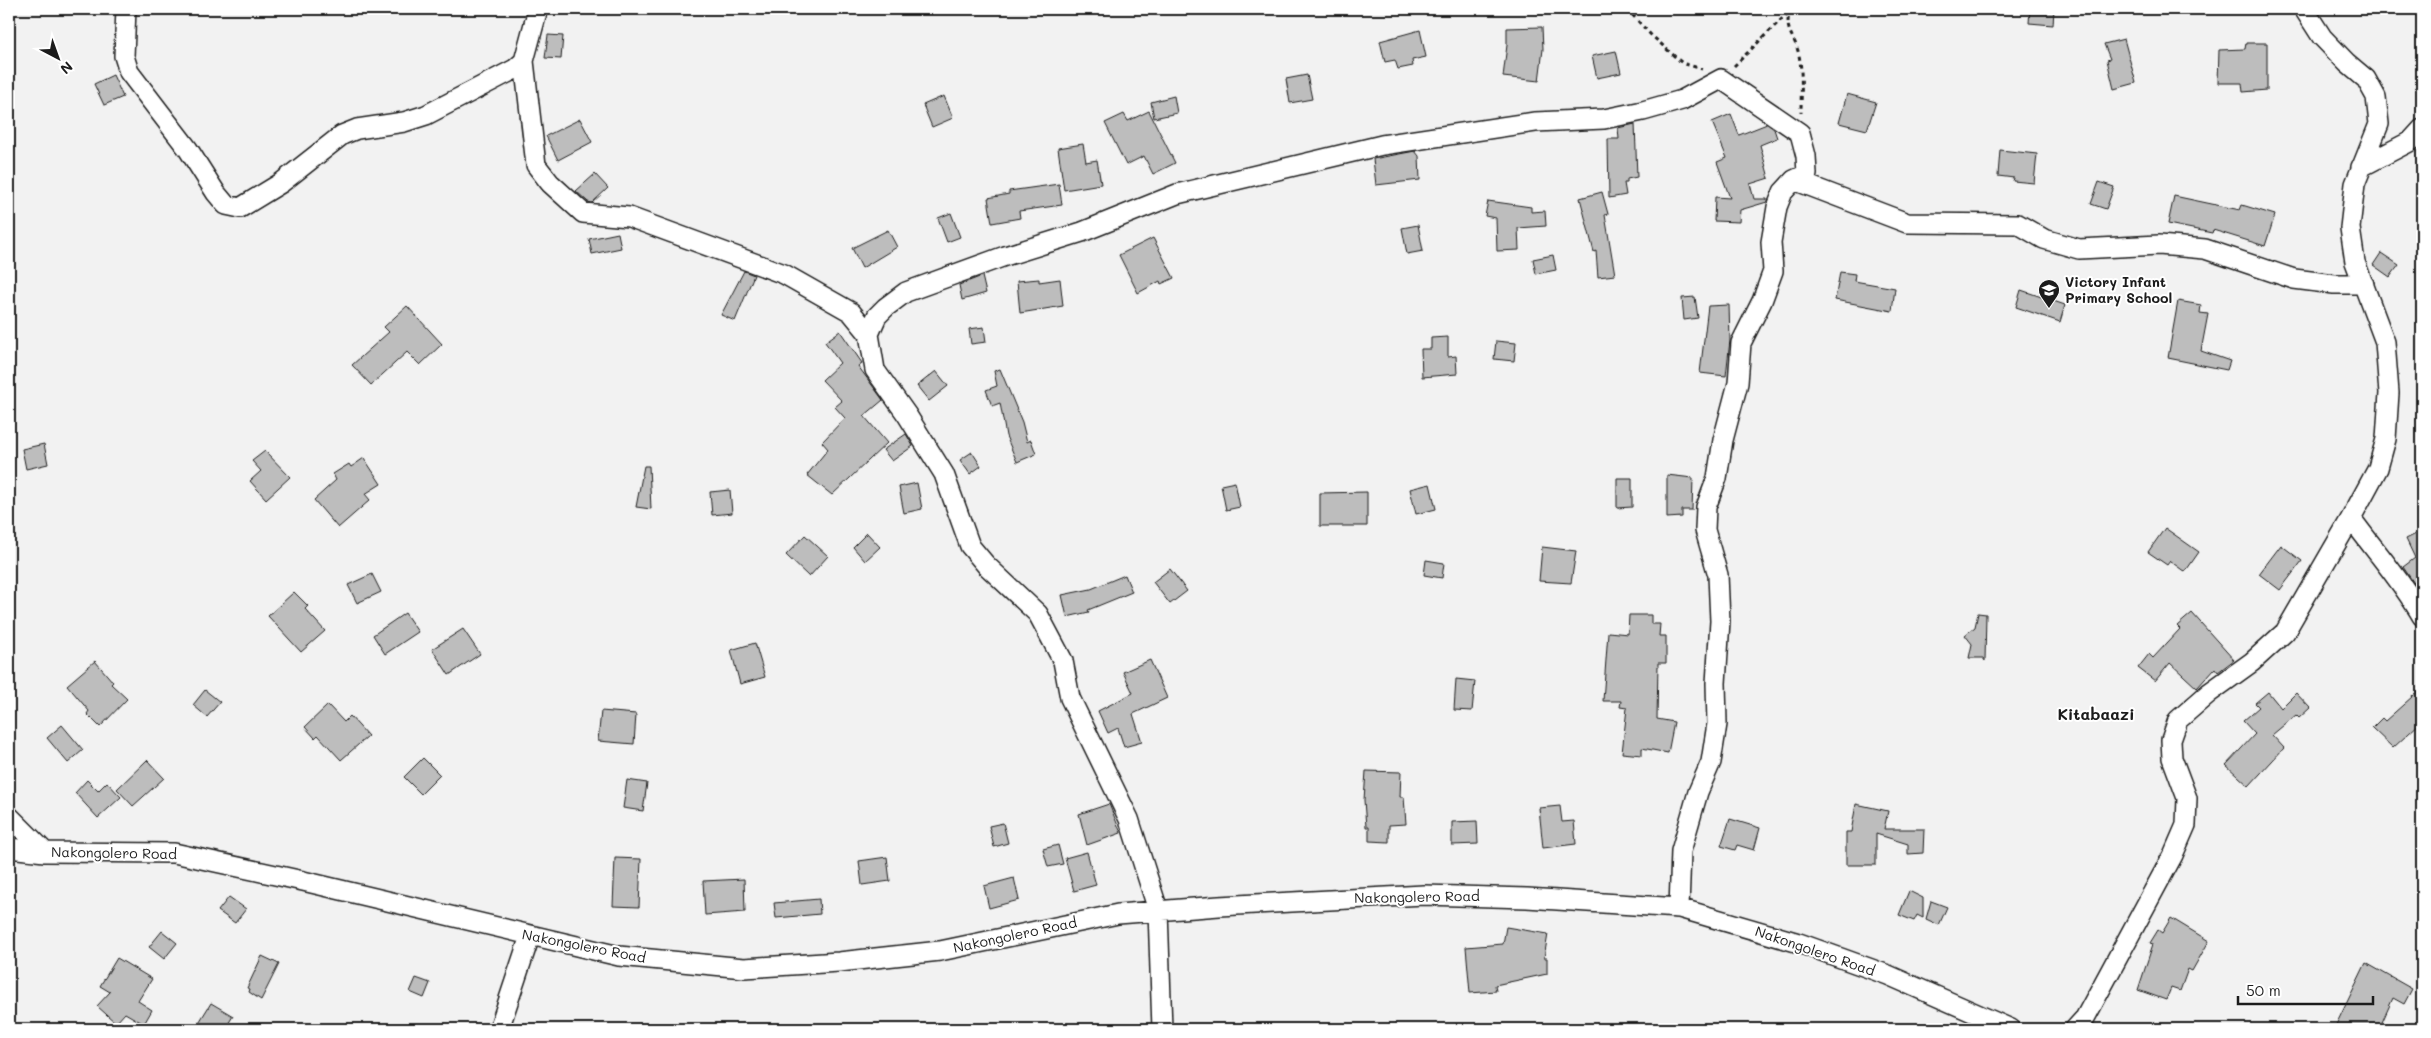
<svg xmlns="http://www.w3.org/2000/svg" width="2431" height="1038" font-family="Mali,sans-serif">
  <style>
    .building { fill: #bdbdbd; stroke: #1c1c1c }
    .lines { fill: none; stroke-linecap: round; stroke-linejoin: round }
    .minor-casing { stroke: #1c1c1c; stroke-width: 22 }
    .path { stroke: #1c1c1c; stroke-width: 3; stroke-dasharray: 4 4; stroke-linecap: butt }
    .minor { stroke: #fff; stroke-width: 19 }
    .labels { text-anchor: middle; stroke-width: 4; stroke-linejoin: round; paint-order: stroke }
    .poi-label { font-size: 14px; font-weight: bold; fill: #1c1c1c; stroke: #fff; text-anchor: start }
    .street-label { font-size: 14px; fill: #1c1c1c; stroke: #fff }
    .quarter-label { font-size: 16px; font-weight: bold; fill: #1c1c1c; stroke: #fff }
  </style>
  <rect width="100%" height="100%" fill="#f2f2f2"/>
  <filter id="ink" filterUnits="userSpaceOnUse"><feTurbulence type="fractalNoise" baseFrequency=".02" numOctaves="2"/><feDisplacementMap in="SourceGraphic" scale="10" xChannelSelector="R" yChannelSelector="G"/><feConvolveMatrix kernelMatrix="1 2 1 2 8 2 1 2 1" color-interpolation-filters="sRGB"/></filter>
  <g filter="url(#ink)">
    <!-- building -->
    <path class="building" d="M2030 9H2054L2053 25 2029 23Z
      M1542 27 1543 49 1539 81 1503 77 1507 45V28Z
      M1420 30 1426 57 1412 60 1413 66 1398 69 1395 60 1385 62 1380 41Z
      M548 35 563 36 561 59 545 58Z
      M2124 39 2136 83 2114 89 2107 60 2110 59 2104 44Z
      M2246 43H2267V90L2243 92 2242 83H2218L2219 50 2245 49Z
      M1616 51 1621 73 1597 78 1592 56Z
      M113 75 123 97 104 105 94 84Z
      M1307 75 1312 99 1290 103 1286 79Z
      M1847 94 1876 102 1867 130 1839 123Z
      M944 96 953 118 932 127 923 105Z
      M1174 96 1177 113 1154 118 1151 102Z
      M1149 111 1175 163 1153 174 1144 156 1126 165 1105 123 1124 114 1128 121Z
      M1731 114 1739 135 1767 124 1774 129 1777 138 1760 145 1769 178 1750 184 1754 199H1767V202L1740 210 1739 222 1714 221 1715 197 1730 198 1717 162 1727 158 1712 122Z
      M580 119 592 142 558 160 546 136Z
      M1635 124 1637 177 1627 179V183H1624L1626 195 1609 198 1608 139H1619L1618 128Z
      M1083 144 1086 162 1097 160 1101 184 1064 190 1058 148Z
      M2000 150 2037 154 2034 183 2013 181 2014 178 1998 176Z
      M1415 151 1419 156 1420 180 1376 185 1373 159Z
      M595 174 608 188 592 203 588 202 576 191Z
      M2099 182 2114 187 2106 209 2091 204Z
      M1059 184 1062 205 1019 211 1020 218 992 223 988 198 1009 194V191Z
      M1602 192 1608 214 1605 215 1615 275 1598 277 1596 251 1594 252 1580 198Z
      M2174 196 2240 210 2242 205 2275 215 2265 246 2213 230 2212 233 2168 224Z
      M1488 201 1531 207V212L1545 211 1546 226 1518 228 1519 250 1497 251 1496 218 1485 216Z
      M951 213 960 237 947 242 938 218Z
      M1418 225 1423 251 1407 254 1402 228Z
      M888 230 897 247 862 268 852 248Z
      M618 233 621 248 592 254 589 239Z
      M1153 238 1174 278 1161 284 1160 281 1138 293 1119 255Z
      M2381 253 2399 265 2390 277 2373 265Z
      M1553 255 1556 270 1536 274 1533 259Z
      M744 271 754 275 735 321 721 315Z
      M1840 272 1855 274 1854 281 1895 288 1892 311 1835 300Z
      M982 276 986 293 962 300 959 285Z
      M1039 279V282L1060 279 1063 306 1020 313 1017 281Z
      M2021 290 2065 305 2060 322 2016 307Z
      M1695 297 1698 318 1684 320 1682 298Z
      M2178 301 2201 305 2200 313 2208 314 2201 351 2230 361 2227 370 2168 358Z
      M1729 305 1730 340 1726 376 1700 373 1708 306Z
      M407 306 442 344 420 365 407 352 371 385 352 365 389 332 384 327Z
      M984 327 986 342 971 344 969 329Z
      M840 331 862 363 858 366 883 400 864 416 887 443 832 495 807 475 828 449 822 442 845 418 835 407 842 401 822 380 840 363 825 342Z
      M1448 337V357L1456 356 1457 374 1422 377 1421 349H1431V338Z
      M1496 341 1516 343 1514 361 1494 359Z
      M1000 369 1022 422 1027 442 1031 440 1036 454 1017 462 1006 436 1000 403 992 406 986 390 997 386 994 371Z
      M936 371 948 386 929 401 917 386Z
      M906 434 913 446 892 461 883 450Z
      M44 444 48 464 26 469 22 449Z
      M265 451 290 477 266 499 250 481 261 471 252 461Z
      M972 452 981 466 970 474 960 460Z
      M364 458 381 484 365 494 370 500 338 528 314 500 336 480 333 474 349 464 351 467Z
      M644 466H649L651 509 636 507Z
      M1667 475 1693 478 1692 510H1682V517L1667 518Z
      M1617 478H1632V507L1617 508Z
      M1235 482 1240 507 1226 510 1221 485Z
      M917 483 922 509 904 513 899 487Z
      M1430 484 1436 509 1416 514 1410 489Z
      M730 490 732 513 712 515 710 492Z
      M1367 492V526H1320V493Z
      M2165 528 2199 552 2185 572 2170 561 2167 565 2148 552Z
      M2422 531V595L2403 567 2415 558 2406 539Z
      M867 533 880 547 865 561 853 547Z
      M805 535 828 556 809 577 786 555Z
      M2281 545 2302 561 2280 590 2259 574Z
      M1542 547 1576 551 1571 583 1539 581Z
      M1426 560 1444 563 1442 578 1424 575Z
      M1170 569 1187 591 1170 604 1153 582Z
      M372 574 381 592 357 603 348 585Z
      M1125 575 1132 592 1088 610 1089 612 1067 617 1062 595 1091 589Z
      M294 592 308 606 305 609 325 631 301 652 268 616Z
      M405 613 418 632 385 654 373 635Z
      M1978 613 1986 614 1985 661 1983 658H1969L1972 644 1965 635 1975 627Z
      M2192 613 2234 660 2218 672 2215 668 2197 688 2170 663 2155 681 2138 668 2149 654 2153 658 2180 629 2177 626Z
      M1629 615H1651V624H1660L1659 636H1666V663H1658L1657 719 1674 722 1668 753 1642 748V755L1622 753 1627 708 1620 707 1621 701H1603L1608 632 1628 634Z
      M463 629 480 654 449 675 432 649Z
      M755 643 765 677 740 684 731 650Z
      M1150 660 1167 698 1133 714 1142 742 1124 747 1118 728 1108 733 1098 711 1133 693 1123 672Z
      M95 661 113 682 111 684 127 699 100 727 87 714 89 711 67 685Z
      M1456 679 1475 681 1472 711 1454 710Z
      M2422 688V721L2393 748 2372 728 2382 718 2385 721Z
      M205 690 220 702 207 717 193 705Z
      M2268 692 2281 708 2296 693 2310 708 2299 718 2296 715 2272 735 2284 748 2249 786 2226 765 2255 734 2243 721 2259 707 2255 703Z
      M328 705 344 722 350 716 368 736 341 760 318 735 315 738 305 727Z
      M601 711 636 714 634 744 598 741Z
      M62 725 83 750 68 763 47 738Z
      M423 758 440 775 421 794 404 777Z
      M147 760 164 778 133 806 117 789Z
      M1366 771 1401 772 1400 797H1404L1406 824 1389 825V842L1369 841V827H1366L1364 800Z
      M87 780 98 791 107 782 121 797 98 818 75 793Z
      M627 780 647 783 643 811 623 808Z
      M1109 804 1121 833 1087 845 1079 814Z
      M1856 804 1888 811 1884 829H1924L1923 853 1908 854V844L1876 834V865H1846V832H1851Z
      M1560 806 1562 822 1574 821 1576 844 1543 848 1539 808Z
      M1730 819 1760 828 1754 850 1737 845 1735 850 1721 846Z
      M1477 821 1478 844 1452 845V822Z
      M1003 823 1008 843 994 847 989 826Z
      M1058 845 1063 864 1048 867 1043 849Z
      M1087 852 1096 885 1074 891 1065 858Z
      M887 857 890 881 862 885 859 861Z
      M615 858 641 859 639 907 613 906Z
      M1014 878 1019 900 989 908 984 886Z
      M744 879 745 912 705 915 703 881Z
      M1909 891 1923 898V918L1917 915 1914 921 1899 915Z
      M229 897 246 909 235 923 218 911Z
      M819 899 820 914 776 918 774 903Z
      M1931 901 1947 907 1939 925 1926 919Z
      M2171 918 2209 941 2192 971 2188 969 2180 991 2171 988 2166 1000 2138 990 2153 944 2150 943 2158 930 2162 933Z
      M1506 927 1548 934 1544 958H1547V974L1495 985 1496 991 1470 993 1466 947 1503 944Z
      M162 931 177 943 164 959 149 947Z
      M262 956 279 964 261 1000 249 992 250 989 247 988Z
      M117 958 152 979 138 1001 152 1010 144 1024 125 1013 116 1023 97 1006 110 992 100 986Z
      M2366 963 2412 989 2404 1004 2393 998 2379 1029H2334Z
      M416 978 430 983 424 998 410 992Z
      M211 1003 233 1016 225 1029H195Z"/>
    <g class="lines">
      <!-- minor casing -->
      <g class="minor-casing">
        <path id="minor" d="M126 9 124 56 129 72 188 149 216 193 226 205 240 208 281 183 342 135 357 129 404 122 426 115 515 69 524 61 538 9
          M524 61 536 165 550 183 583 213 629 217 784 274 851 312 869 334
          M2361 167 2411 141 2422 129
          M1794 180 1907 223 2018 224 2044 239 2079 249 2159 245 2205 249 2294 279 2334 284H2364
          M2351 518C2375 551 2402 581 2422 616
          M9 816 45 852
          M9 848 45 852 174 853 303 881 619 956 744 968 839 962 940 951 1118 914 1219 906 1424 895 1527 898 1679 908 1799 943 1888 975 2011 1029
          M499 1029 530 936
          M1162 1029 1158 910 1129 819 1070 698 1063 661 1038 614 986 565 970 546 944 474 907 415 875 370 869 334 877 316 886 307 906 292 1005 256 1082 232 1177 194 1382 145 1535 122 1604 119 1643 111 1682 100 1721 79 1800 133 1806 156 1807 174 1794 180 1783 192 1777 207 1771 242 1773 271 1762 301 1741 343 1738 383 1723 440 1717 478 1706 507 1705 530 1718 575 1720 621 1716 683 1717 724 1711 762 1698 792 1681 851 1679 908
          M2075 1029 2085 1018 2173 855 2186 825 2187 798 2172 758 2171 740 2178 720 2209 693 2252 662 2285 632 2351 518 2378 468 2386 439 2389 393 2385 342 2355 262 2350 228 2355 184 2379 124 2376 97 2366 79 2347 63 2322 37 2304 9"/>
      </g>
      <!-- path -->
      <path class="path" d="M1627 9 1650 34 1682 63 1702 69
        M1790 10C1784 31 1793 33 1798 51 1803 70 1801 93 1801 113
        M1734 66 1792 9"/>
      <!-- minor -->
      <use href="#minor" class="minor"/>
    </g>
  </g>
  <!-- icons -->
  <defs>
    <g id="school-pin" transform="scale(1.125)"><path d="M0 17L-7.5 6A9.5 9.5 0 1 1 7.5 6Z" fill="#1c1c1c" stroke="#fff"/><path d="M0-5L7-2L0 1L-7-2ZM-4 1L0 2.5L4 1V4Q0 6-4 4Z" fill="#fff"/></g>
  </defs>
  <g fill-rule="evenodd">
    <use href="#school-pin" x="2049" y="290"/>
  </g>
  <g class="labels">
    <!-- poi labels -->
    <g class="poi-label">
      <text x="2065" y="287">Victory Infant<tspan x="2065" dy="16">Primary School</tspan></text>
    </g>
    <!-- street labels -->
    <g class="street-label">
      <text transform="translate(114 853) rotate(1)" y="5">Nakongolero Road</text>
      <text transform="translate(1417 897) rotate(-1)" y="5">Nakongolero Road</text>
      <text transform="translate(1015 935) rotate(-12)" y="5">Nakongolero Road</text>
      <text transform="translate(584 946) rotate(11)" y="5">Nakongolero Road</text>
      <text transform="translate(1815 951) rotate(19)" y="5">Nakongolero Road</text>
    </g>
    <!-- quarter labels -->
    <g class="quarter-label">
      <text x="2096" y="720">Kitabaazi</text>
    </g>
  </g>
  <!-- margin -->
  <rect width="2431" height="1038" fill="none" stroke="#fff" stroke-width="30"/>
  <rect x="15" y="15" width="2401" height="1008" fill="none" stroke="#1c1c1c" stroke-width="2" filter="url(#ink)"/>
  <!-- north arrow -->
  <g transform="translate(58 58) rotate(139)" stroke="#ffffff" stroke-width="4" paint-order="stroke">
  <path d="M0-4L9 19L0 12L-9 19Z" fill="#1c1c1c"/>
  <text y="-8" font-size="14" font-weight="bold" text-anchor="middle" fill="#1c1c1c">N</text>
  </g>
  <!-- scale -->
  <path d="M2238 996v8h135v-8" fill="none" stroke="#1c1c1c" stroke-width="2.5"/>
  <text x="2246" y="996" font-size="15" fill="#1c1c1c" stroke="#ffffff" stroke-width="4" paint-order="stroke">50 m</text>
</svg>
